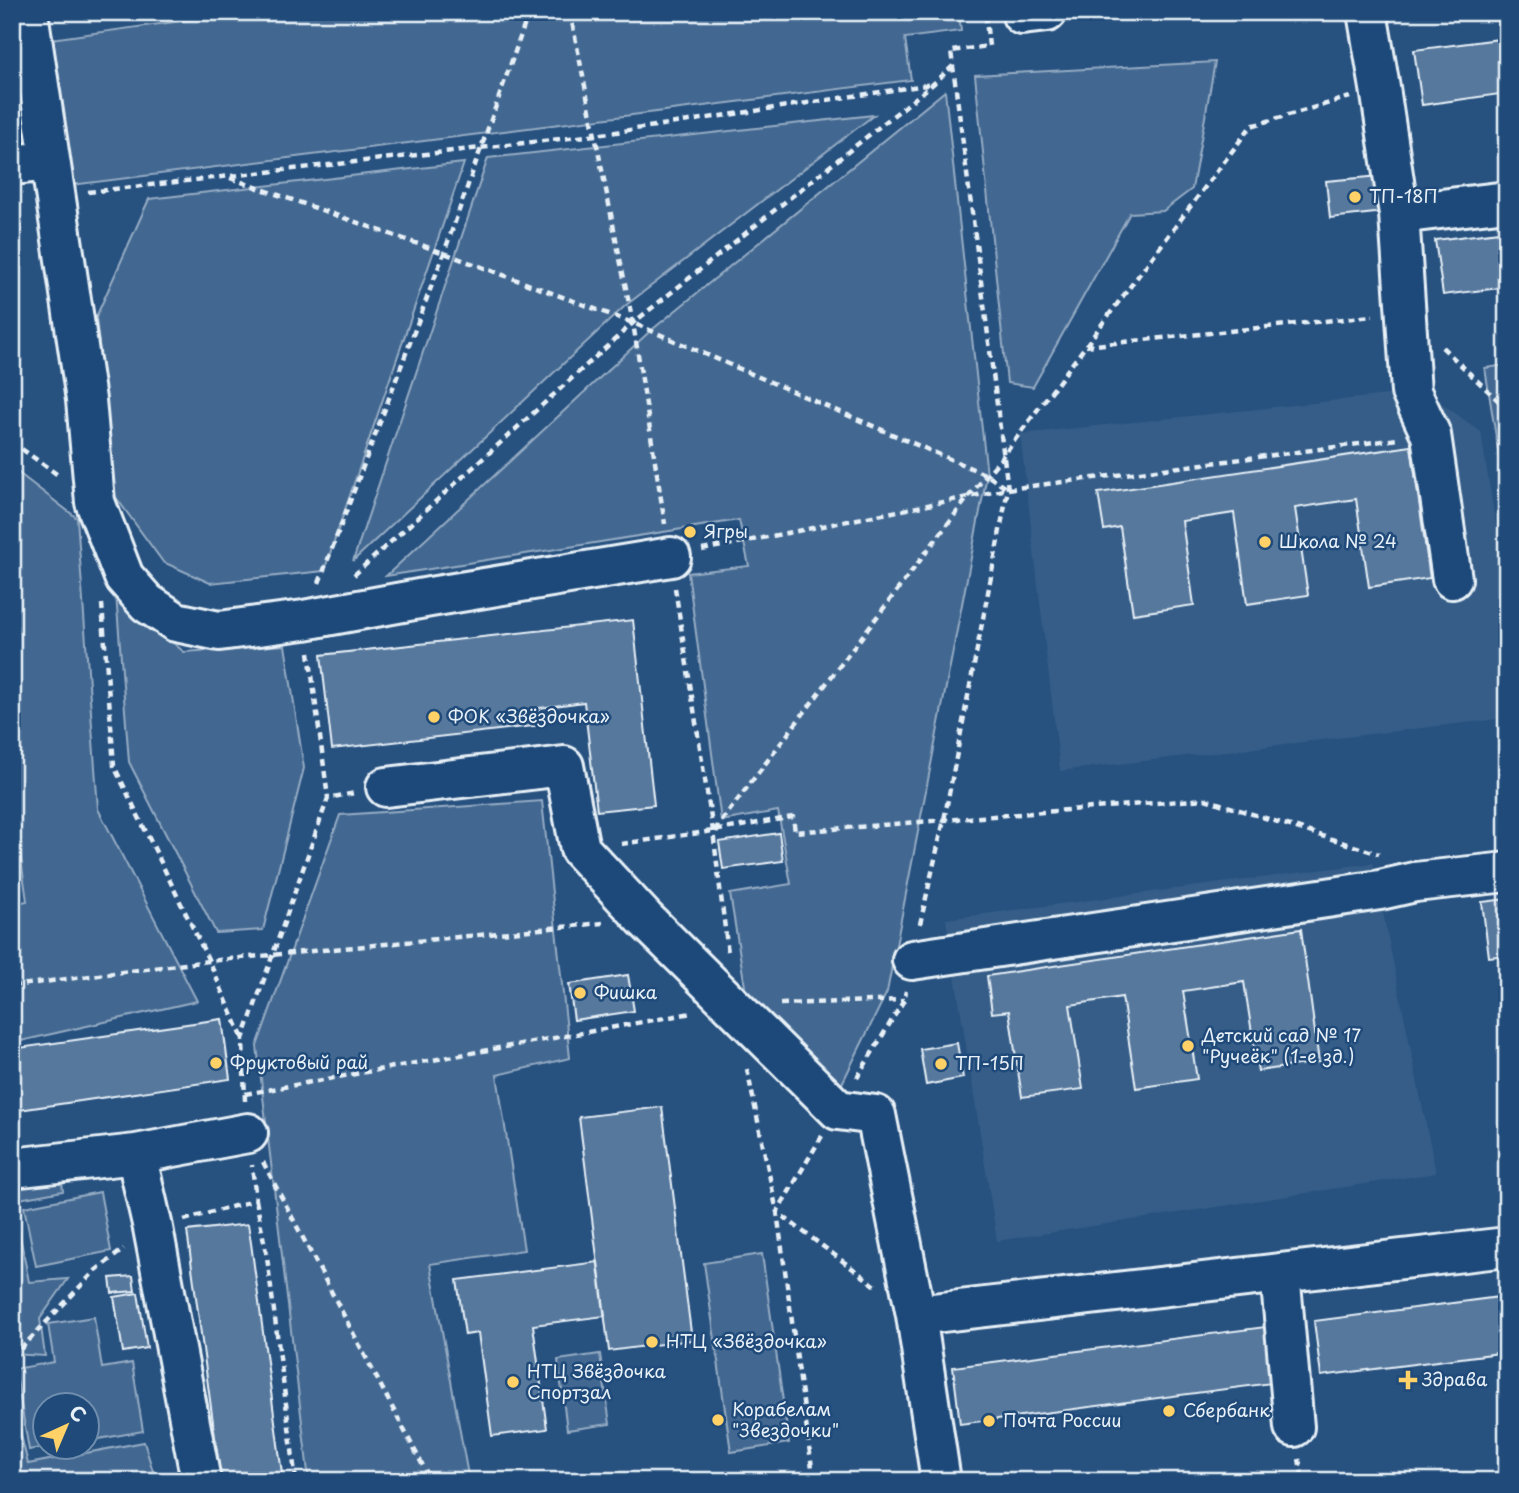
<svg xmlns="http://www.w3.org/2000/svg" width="1519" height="1493" font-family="'Playpen Sans',sans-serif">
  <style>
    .built { fill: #355d88 }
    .green { fill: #436891; stroke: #96acc4; stroke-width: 2 }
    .building { fill: #57789d; stroke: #e8f1f8; stroke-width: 2 }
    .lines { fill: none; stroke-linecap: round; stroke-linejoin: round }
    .minor-casing { stroke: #e8f1f8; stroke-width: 44 }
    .path { stroke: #e8f1f8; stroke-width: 4.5; stroke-dasharray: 7 5; stroke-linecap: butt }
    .minor { stroke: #1f4a7a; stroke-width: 38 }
    .poi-dot { fill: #ffd166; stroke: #1f4a7a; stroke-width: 2.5 }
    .labels { text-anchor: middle; stroke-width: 5; stroke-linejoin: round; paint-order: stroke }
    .poi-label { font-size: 18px; fill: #e8f1f8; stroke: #1f4a7a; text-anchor: start }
  </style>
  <rect width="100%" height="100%" fill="#27517f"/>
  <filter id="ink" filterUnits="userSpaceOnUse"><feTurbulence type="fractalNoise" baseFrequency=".0143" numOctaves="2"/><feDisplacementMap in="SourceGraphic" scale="14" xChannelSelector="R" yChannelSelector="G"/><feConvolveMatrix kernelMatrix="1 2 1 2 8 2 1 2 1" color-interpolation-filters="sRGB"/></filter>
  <g filter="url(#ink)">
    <!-- built -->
    <path class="built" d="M1425 391 1481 432 1507 596V718L1060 771 1020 434Z
      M1373 863 1436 1173 997 1241 946 919Z"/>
    <!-- green -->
    <path class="green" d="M247 12H959L961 31 905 38 911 80 64 186 43 40Z
      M1215 62 1192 189 1163 211 1130 213 1033 387 1007 383 975 75Z
      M945 91 987 475 887 992 835 1098 752 1030 730 894 791 884 778 811 721 821 688 573 749 566 739 520 386 576 648 333Z
      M874 115 625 306 353 561 488 158Z
      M464 163 324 571 210 583 163 562 115 496 96 317 149 199Z
      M1507 365V506L1485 368Z
      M12 468 77 518 98 809 197 1001 12 1043V904L27 901 12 796Z
      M116 594 184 652 285 645 304 768 263 930 216 933 129 762Z
      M542 801 570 1058 497 1075 524 1250 430 1264 469 1481H309L257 1046 340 815Z
      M61 1173 63 1191 13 1200 29 1282 68 1279 40 1319 45 1356 12 1354V1181Z
      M100 1192 111 1251 36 1266 24 1207Z
      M762 1254 789 1443 731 1452 704 1263Z
      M94 1317 102 1368 132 1363 143 1431 88 1441V1406H46L45 1447 29 1450 15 1369 54 1362 48 1324Z
      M600 1354 610 1424 567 1430 558 1360Z
      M12 1397 28 1464 144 1442 156 1481H12Z"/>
    <!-- building -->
    <path class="building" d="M1507 38V93L1422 105 1414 50Z
      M1380 176 1384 212 1330 218 1326 181Z
      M1507 231V287L1443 295 1435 240Z
      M1411 446 1430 578 1369 587 1356 499 1295 508 1308 595 1247 604 1234 513 1182 521 1194 605 1133 614 1120 527 1104 530 1098 493Z
      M633 620 654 805 597 811 584 702 539 708 541 725 332 749 321 655Z
      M779 833 783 861 723 869 719 842Z
      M1507 899V955L1489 957 1482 902Z
      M1301 929 1319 1062 1258 1071 1244 982 1183 991 1197 1079 1136 1088 1122 997 1070 1005 1083 1089 1022 1097 1009 1011 992 1013 987 976Z
      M628 975 634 1011 574 1020 569 984Z
      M222 1019 230 1079 12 1111V1049Z
      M957 1043 963 1078 926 1085 920 1049Z
      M662 1107 692 1340 609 1351 579 1117Z
      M248 1224 251 1243 283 1481H221L187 1231Z
      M598 1262 605 1316 533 1325 547 1429 492 1436 478 1333 465 1335 457 1280Z
      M133 1276 135 1291 112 1293 110 1278Z
      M138 1293 147 1348 123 1352 114 1297Z
      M1507 1296V1352L1321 1376 1314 1321Z
      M1265 1327 1272 1383 960 1424 953 1367Z"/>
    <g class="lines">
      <!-- minor casing -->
      <g class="minor-casing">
        <path id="minor" d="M28 12 86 400 95 502 124 577 147 603 176 622 219 631 304 620 430 597 671 557
          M1367 12 1380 88 1399 214 1411 392 1431 435 1452 579
          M1022 15 1047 12
          M12 165 50 161
          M1399 214 1507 201
          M386 787 564 766 580 849 645 919 838 1110 876 1115 916 1315
          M912 960 1380 890 1415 882 1507 872
          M136 1154 248 1133
          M12 1168 136 1154 153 1228 201 1481
          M1280 1273 1294 1427
          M941 1481 916 1315 1507 1247"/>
      </g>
      <!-- path -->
      <path class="path" d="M570 12 633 323 665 524
        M230 178 444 253 633 323 987 475 1007 489
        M88 192 596 135 933 84
        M1086 346 1373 316
        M1442 347 1507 409
        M12 442 58 475
        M702 550 1008 489 1398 439
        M354 575 633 323 933 84 953 66
        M319 583 444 253 529 12
        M675 588 713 831 728 953
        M102 604 114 766 209 961 243 1039
        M309 652 328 798
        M714 831 969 496 1002 457 1251 126 1350 97
        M621 844 713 831 793 817 795 832 1205 799 1379 854
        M920 924 944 820 1008 489 951 51 989 46 985 12
        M12 986 209 961 603 923
        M780 1004 904 1000
        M747 1069 777 1212 813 1475 751 1481
        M857 1078 904 1000 906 991
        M245 1094 692 1013
        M245 1101 243 1039 328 798 355 793
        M822 1136 777 1212 876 1286
        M263 1162 431 1481
        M256 1200 267 1257 296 1481
        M184 1220 256 1200 252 1165
        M12 1358 95 1271 124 1249
        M1299 1459 1303 1481"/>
      <!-- minor -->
      <use href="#minor" class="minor"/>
    </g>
  </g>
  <!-- markers -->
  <g class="poi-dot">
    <circle cx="1355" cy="197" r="7"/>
    <circle cx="690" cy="532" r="7"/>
    <circle cx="1265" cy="542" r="7"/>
    <circle cx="434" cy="717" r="7"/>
    <circle cx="580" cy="993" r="7"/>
    <circle cx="1188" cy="1046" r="7"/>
    <circle cx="216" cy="1063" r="7"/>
    <circle cx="941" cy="1064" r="7"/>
    <circle cx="652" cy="1342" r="7"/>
    <path d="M1404.5 1369.5h7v7h7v7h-7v7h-7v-7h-7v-7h7z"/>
    <circle cx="513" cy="1382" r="7"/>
    <circle cx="1169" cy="1411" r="7"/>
    <circle cx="718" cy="1420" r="7"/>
    <circle cx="989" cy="1421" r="7"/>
  </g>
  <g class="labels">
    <!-- poi labels -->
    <g class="poi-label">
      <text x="1369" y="203">ТП-18П</text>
      <text x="704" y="538">Ягры</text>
      <text x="1279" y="548">Школа № 24</text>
      <text x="448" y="723">ФОК «Звёздочка»</text>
      <text x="594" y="999">Фишка</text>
      <text x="1202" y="1042">Детский сад № 17<tspan x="1202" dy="21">"Ручеёк" (1-е зд.)</tspan></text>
      <text x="230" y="1069">Фруктовый рай</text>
      <text x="955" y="1070">ТП-15П</text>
      <text x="666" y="1348">НТЦ «Звёздочка»</text>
      <text x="527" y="1378">НТЦ Звёздочка<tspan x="527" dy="21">Спортзал</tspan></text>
      <text x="1422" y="1386">Здрава</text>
      <text x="732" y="1416">Корабелам<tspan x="732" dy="21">"Звездочки"</tspan></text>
      <text x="1183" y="1417">Сбербанк</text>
      <text x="1003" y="1427">Почта России</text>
    </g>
  </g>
  <!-- margin -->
  <rect width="1519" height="1493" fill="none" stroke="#1f4a7a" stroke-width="42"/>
  <rect x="21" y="21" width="1477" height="1451" fill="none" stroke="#e8f1f8" stroke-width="2.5" filter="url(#ink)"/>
  <!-- north arrow -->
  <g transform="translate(66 1426) rotate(44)"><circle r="33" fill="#1f4a7a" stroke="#6f8dac" stroke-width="2"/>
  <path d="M0-5L12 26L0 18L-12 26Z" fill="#ffd166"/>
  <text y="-10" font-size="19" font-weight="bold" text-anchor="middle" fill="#e8f1f8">С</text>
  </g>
</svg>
